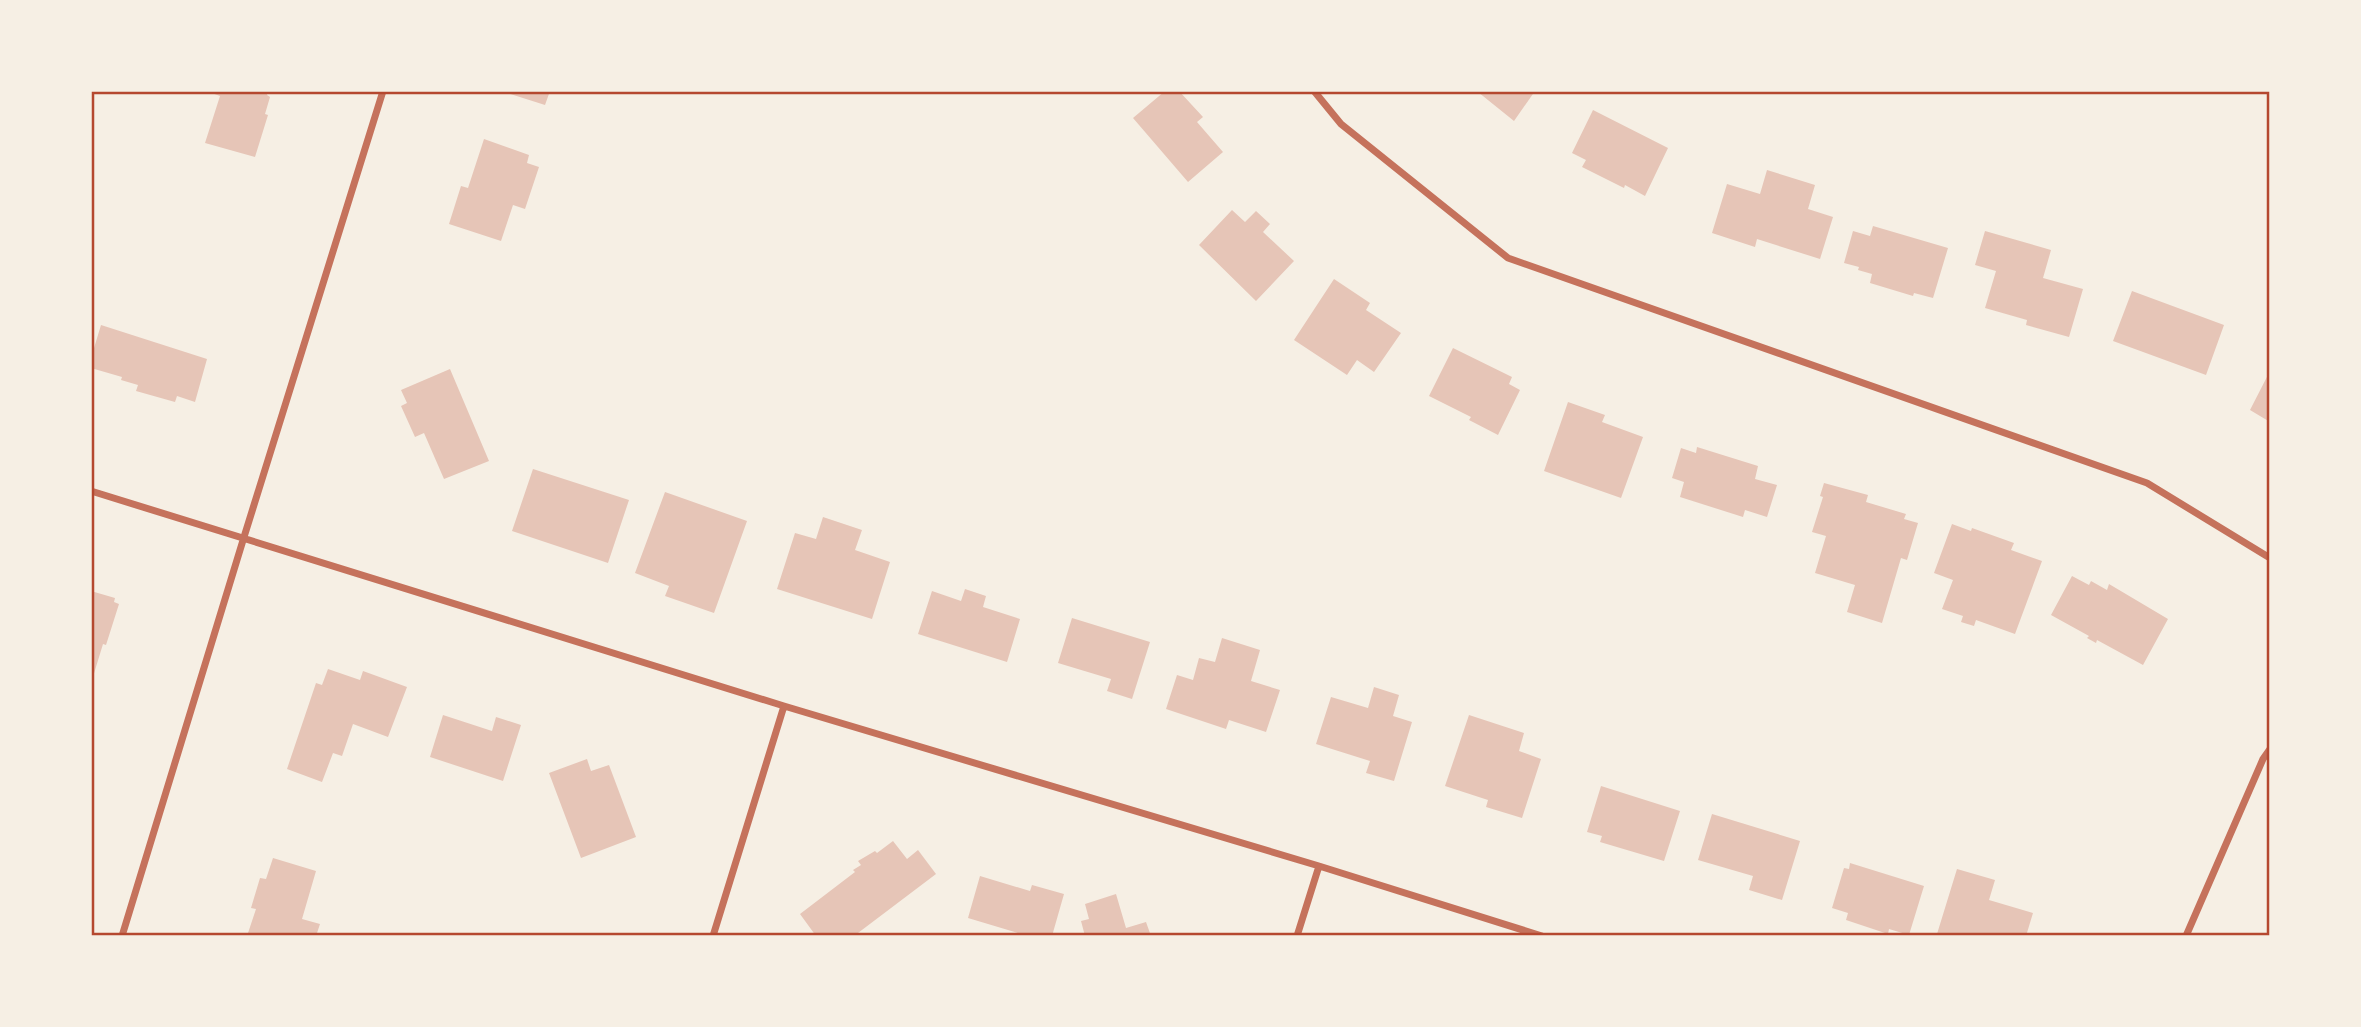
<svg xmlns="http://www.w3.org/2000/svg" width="2361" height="1027" font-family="'Noto Sans',sans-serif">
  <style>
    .building { fill: #e6c5b7 }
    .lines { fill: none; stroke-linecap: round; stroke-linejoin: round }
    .minor { stroke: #c5725c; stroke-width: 7 }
    .neatline { fill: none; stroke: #b5482f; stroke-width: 2.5 }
  </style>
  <rect width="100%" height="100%" fill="#f6efe4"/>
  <!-- building -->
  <path class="building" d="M206 91H268L267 95 270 97 265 114 268 115 255 157 205 143 220 96Z
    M501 91H550L545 105Z
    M1165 91H1179L1203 117 1197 122 1223 152 1188 182 1133 118Z
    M1480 91H1535L1514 121 1478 92Z
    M1593 110 1668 148 1645 196 1625 185 1624 188 1582 167 1586 160 1572 153Z
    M484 139 529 155 527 163 539 167 525 209 513 205 501 241 449 224 461 186 468 188Z
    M1767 170 1815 185 1808 209 1833 217 1820 259 1757 239 1755 247 1712 233 1727 184 1760 194Z
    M1232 210 1245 222 1256 211 1270 224 1263 232 1294 261 1256 301 1199 245Z
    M1873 226 1948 248 1933 298 1914 293 1913 296 1870 283 1872 274 1858 270 1859 267 1844 263 1853 231 1870 236Z
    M1985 231 2051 250 2043 278 2083 289 2069 337 2026 325 2027 320 1985 308 1996 271 1975 265Z
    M1334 279 1370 303 1366 310 1401 333 1374 372 1357 360 1347 375 1294 340Z
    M2132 291 2224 325 2206 375 2113 341Z
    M101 325 207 359 195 402 177 396 175 402 136 391 138 385 121 380 122 377 91 368V358Z
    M1453 348 1512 377 1509 384 1520 390 1498 435 1469 420 1471 417 1429 396Z
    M450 369 489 461 444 479 424 433 415 437 401 406 407 403 401 390Z
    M2270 371V422L2250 410Z
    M1568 402 1605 415 1602 422 1643 437 1621 498 1544 471Z
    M1697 447 1758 466 1755 479 1777 485 1767 517 1745 510 1743 517 1680 497 1684 482 1672 478 1681 448 1696 453Z
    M533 469 629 500 608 563 512 531Z
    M1824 483 1868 495 1866 502 1906 514 1904 519 1918 523 1907 560 1901 558 1882 623 1847 612 1855 585 1815 573 1826 536 1812 532 1823 497 1820 496Z
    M665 492 747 521 714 613 665 596 669 586 635 573Z
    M823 517 862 530 855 550 890 562 872 619 777 589 795 533 816 539Z
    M1952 524 1971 531 1972 528 2014 543 2011 550 2042 561 2015 634 1976 620 1974 626 1961 622 1963 616 1942 609 1953 580 1934 573Z
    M2072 576 2089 585 2091 581 2107 590 2109 584 2168 619 2143 665 2097 640 2096 643 2087 638 2089 636 2051 615Z
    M965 589 986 596 983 607 1020 619 1007 662 918 634 932 591 961 601Z
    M91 591 115 598 114 602 119 604 106 645 103 644 92 680Z
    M1072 618 1150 642 1132 699 1107 691 1111 679 1058 663Z
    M1222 638 1260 650 1251 681 1280 690 1266 732 1229 720 1226 729 1166 709 1177 675 1193 680 1199 658 1215 662Z
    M328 669 360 680 363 671 407 687 388 737 353 724 342 756 333 753 322 782 287 769 316 683 322 685Z
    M1374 687 1399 695 1393 716 1412 722 1394 781 1366 773 1370 761 1316 744 1331 697 1368 708Z
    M443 715 492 731 496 717 521 725 503 781 430 757Z
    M1469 715 1524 733 1519 751 1541 759 1522 818 1486 807 1488 800 1445 786Z
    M587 759 591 771 609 765 636 837 581 858 549 773Z
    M1601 786 1680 811 1664 861 1600 842 1602 836 1587 832Z
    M1712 814 1800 841 1782 900 1749 890 1753 876 1698 860Z
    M893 841 907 859 918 850 936 874 854 936H816L800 914 855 872 853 870 861 865 858 861 875 851 877 853Z
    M273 858 316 871 302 919 320 924 316 936H247L256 909 251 908 260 878 266 879Z
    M1850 863 1924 886 1909 935 1889 929 1888 934 1846 920 1848 913 1832 908 1844 868 1849 869Z
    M1957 869 1995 880 1989 900 2033 913 2026 936H1945L1937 934Z
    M980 876 1030 891 1032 885 1064 894 1052 936H1021V934L968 918Z
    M1116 894 1126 928 1146 922 1151 936H1085L1081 921 1089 919 1085 904Z"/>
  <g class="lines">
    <!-- minor -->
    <path class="minor" d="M1314 91 1341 124 1508 258 2147 483 2270 558
      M91 491 784 706 1319 866 1542 936
      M122 936 244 537 383 91
      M713 936 784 706
      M1297 936 1319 866
      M2186 936 2263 759 2270 749"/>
  </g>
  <!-- border -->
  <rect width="2361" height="1027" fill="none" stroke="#f6efe4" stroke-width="186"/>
  <rect x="93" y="93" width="2175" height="841" class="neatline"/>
</svg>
